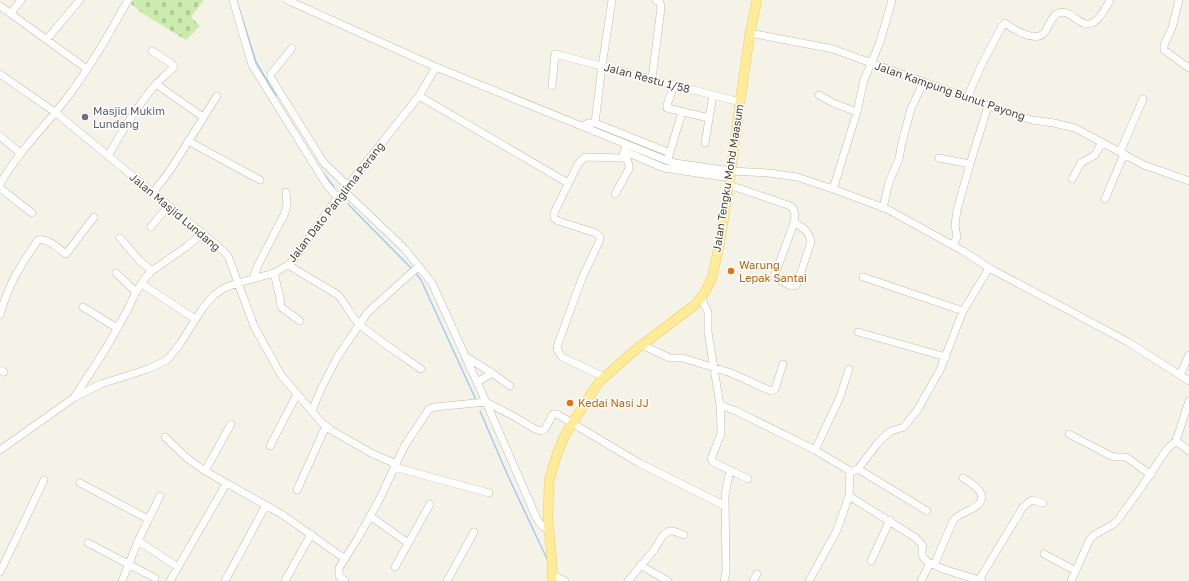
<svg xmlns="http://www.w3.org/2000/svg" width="1189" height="581" font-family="'Golos Text',sans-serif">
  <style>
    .cemetery { fill: url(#cemetery-stones) }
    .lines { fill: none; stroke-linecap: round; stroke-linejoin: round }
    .stream { stroke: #a1cbf6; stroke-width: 1.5 }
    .minor-casing { stroke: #c2bcaa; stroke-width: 8 }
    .major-casing { stroke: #edcf5f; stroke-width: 10 }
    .minor { stroke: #fff; stroke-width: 7 }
    .major { stroke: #ffeb98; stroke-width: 9 }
    .worship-dot { fill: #6b7280; stroke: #fff; stroke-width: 1.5 }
    .food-dot { fill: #e8710a; stroke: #fff; stroke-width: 1.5 }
    .labels { text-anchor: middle; stroke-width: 3; stroke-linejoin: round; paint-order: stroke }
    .street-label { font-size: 11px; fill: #4a4436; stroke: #fff }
    .worship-label { font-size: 11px; fill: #5b616d; stroke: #fff; text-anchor: start }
    .food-label { font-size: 11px; fill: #c56008; stroke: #fff; text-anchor: start }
  </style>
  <defs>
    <pattern id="cemetery-stones" width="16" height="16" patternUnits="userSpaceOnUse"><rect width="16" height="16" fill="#cbecae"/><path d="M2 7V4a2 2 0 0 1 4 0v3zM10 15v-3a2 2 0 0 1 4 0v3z" fill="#b0cc96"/></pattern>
  </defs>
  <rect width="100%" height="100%" fill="#f5f3e8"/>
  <!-- cemetery -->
  <path class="cemetery" d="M133 0H204L191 17 200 26 186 40 145 15 131 4Z"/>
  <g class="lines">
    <!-- stream -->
    <path class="stream" d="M239 8 256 62 276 96
      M323 173 334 187
      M348 204 412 269
      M415 272 421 280 476 400
      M480 411 508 476 548 561"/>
    <!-- minor casing -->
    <g class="minor-casing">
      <path id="minor" d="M233 0 252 65 326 184 338 198
        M287 0 436 67 668 161 675 163 731 171 769 173 797 177 833 189 887 209 963 251 991 269 1128 342 1189 381
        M1179 0 1172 28 1164 45V50L1189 68
        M0 6 87 69
        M11 13 21 0
        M750 33 833 49 995 108 1032 120 1054 123 1075 128 1144 165 1189 181
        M47 39 80 0
        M292 48 271 74V78L324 163 348 186
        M0 74 56 113 219 247 228 256 254 326 281 375 321 422 331 430 371 453 396 464
        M652 79 661 8 660 2 656 0
        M156 84 203 117
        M674 85 667 105V108L709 118
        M552 86 555 54 740 102
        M819 95 833 103 857 112
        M419 96 568 183
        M967 98 982 64 1001 28 1005 23C1013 29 1035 43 1044 33 1049 27 1051 16 1058 13 1071 8 1082 31 1094 22 1101 18 1106 7 1110 0
        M595 123 602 66 612 0
        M583 126 588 123H595L670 153
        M0 136 20 153
        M188 141 260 180
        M705 143 713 95
        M624 151 664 168 730 178
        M1120 152 1143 99
        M108 156C122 131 137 106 156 84 162 78 168 73 174 67L172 64 152 51
        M669 156 682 112
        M939 158 970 164
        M1072 179 1081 163 1095 155 1102 142
        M0 184C18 152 44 128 66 99 90 68 109 34 128 0
        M729 185 788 205 793 208 795 216 794 223 774 277 791 286H795L797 284 811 242C809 231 803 227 794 223
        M0 188 32 213
        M833 189 857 112 864 80 880 42 892 0
        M344 191 404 248 432 283 486 402 537 519 542 526 549 531
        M153 193 171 169 217 96
        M615 194 629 169V165L627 159 622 158
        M1105 199 1124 154
        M883 208 889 182 899 159 902 142 911 109 923 83
        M151 227 168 206
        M120 238 139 260 152 271
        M953 245 957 237 955 225 957 210 970 164 988 106
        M288 265 338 295C346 304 351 316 360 325 379 341 401 355 421 369
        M116 273 136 292
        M274 273 280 298 281 307 300 321
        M863 277 963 311
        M253 279 258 265 285 213 287 204 286 192
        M142 284 195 319
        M701 298 708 312V332L720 405 721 427V434L711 459 715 463 748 479
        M83 307 117 328
        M0 315C8 285 20 266 38 240 48 238 58 248 66 254L94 217
        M858 332 946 357
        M642 345 670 358H683L731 373 771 391 775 389 783 364
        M465 356 492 373 510 386
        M0 370 4 372
        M1180 375 1189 355
        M604 377 562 357 557 349 558 344 582 278 599 242 600 237 596 233 558 221 554 218V213L578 164 585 157 622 158 626 145
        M477 382 492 373
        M75 396 105 350 127 311 136 292 146 277 152 271 186 247 202 234
        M720 405 736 411 815 450 850 471 849 496 916 538 923 546C922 548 922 552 922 555 926 568 970 576 982 581
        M312 411 321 389 338 356 368 312 419 266
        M1069 434 1109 455 1114 457H1126L1151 475
        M165 437 187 458 205 471 283 515 345 559
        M1176 441 1189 451
        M270 446 297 394
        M0 450 75 397 101 384 148 369 167 360 180 344 202 309 214 295 224 288 238 283 274 273 288 265 294 259 329 209 419 96 436 67
        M815 450 840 397 849 369
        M394 467 489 493
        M858 469 927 511
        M205 471 231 424
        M850 471H854L858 469 877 444 886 435 891 431 904 427 918 409 940 370 963 311 989 268
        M80 483 148 519
        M297 490 326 426
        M370 516 408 543
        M138 541 178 567
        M88 543 155 578
        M1044 554 1076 571
        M871 561 890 520
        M640 565 668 581
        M934 565 953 521C955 519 957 516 960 515 968 510 987 505 980 492 977 486 968 481 963 478
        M395 567 430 504
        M0 572 44 480
        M552 574 565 581
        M979 580 1023 507 1032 500 1043 503
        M122 581 138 541 160 496
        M170 581 226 484
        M225 581 266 505
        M285 581 311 534
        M345 581 339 576V568L358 538 379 500 405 445 429 409 435 407 486 402 515 417 535 429 541 431 545 429 553 414H557L639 463 725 506
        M447 581 474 532
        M628 581 654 550 663 535 669 531H673L684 535
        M724 581 726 572 725 495 730 470
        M753 581 757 574
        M809 581 837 530 849 496
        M921 581 930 563
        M1071 581 1090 539 1094 535 1114 524 1120 517 1141 488 1167 449 1176 441 1189 401"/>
    </g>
    <!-- major casing -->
    <g class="major-casing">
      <path id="major" d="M552 581V561L548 520 549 481 557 454 565 435 580 411 599 382 634 351 696 304 705 292 712 278 720 242 729 185 740 102 750 33 757 0"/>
    </g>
    <!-- minor -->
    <use href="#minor" class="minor"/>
    <!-- major -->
    <use href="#major" class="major"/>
  </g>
  <!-- markers -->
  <circle class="worship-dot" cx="85" cy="117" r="4"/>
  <g class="food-dot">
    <circle cx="731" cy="271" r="4"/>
    <circle cx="570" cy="403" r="4"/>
  </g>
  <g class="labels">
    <!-- street labels -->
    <g class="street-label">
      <text transform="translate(647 78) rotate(15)" y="4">Jalan Restu 1/58</text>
      <text transform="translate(950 91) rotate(19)" y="4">Jalan Kampung Bunut Payong</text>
      <text transform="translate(728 178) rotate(-81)" y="4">Jalan Tengku Mohd Maasum</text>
      <text transform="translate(336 202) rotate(-52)" y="4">Jalan Dato Panglima Perang</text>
      <text transform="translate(175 212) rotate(40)" y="4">Jalan Masjid Lundang</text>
    </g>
    <!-- worship labels -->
    <g class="worship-label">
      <text x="93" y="115">Masjid Mukim<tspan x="93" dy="13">Lundang</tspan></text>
    </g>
    <!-- food labels -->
    <g class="food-label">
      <text x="739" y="269">Warung<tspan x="739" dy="13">Lepak Santai</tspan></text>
      <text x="578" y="407">Kedai Nasi JJ</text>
    </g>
  </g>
</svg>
